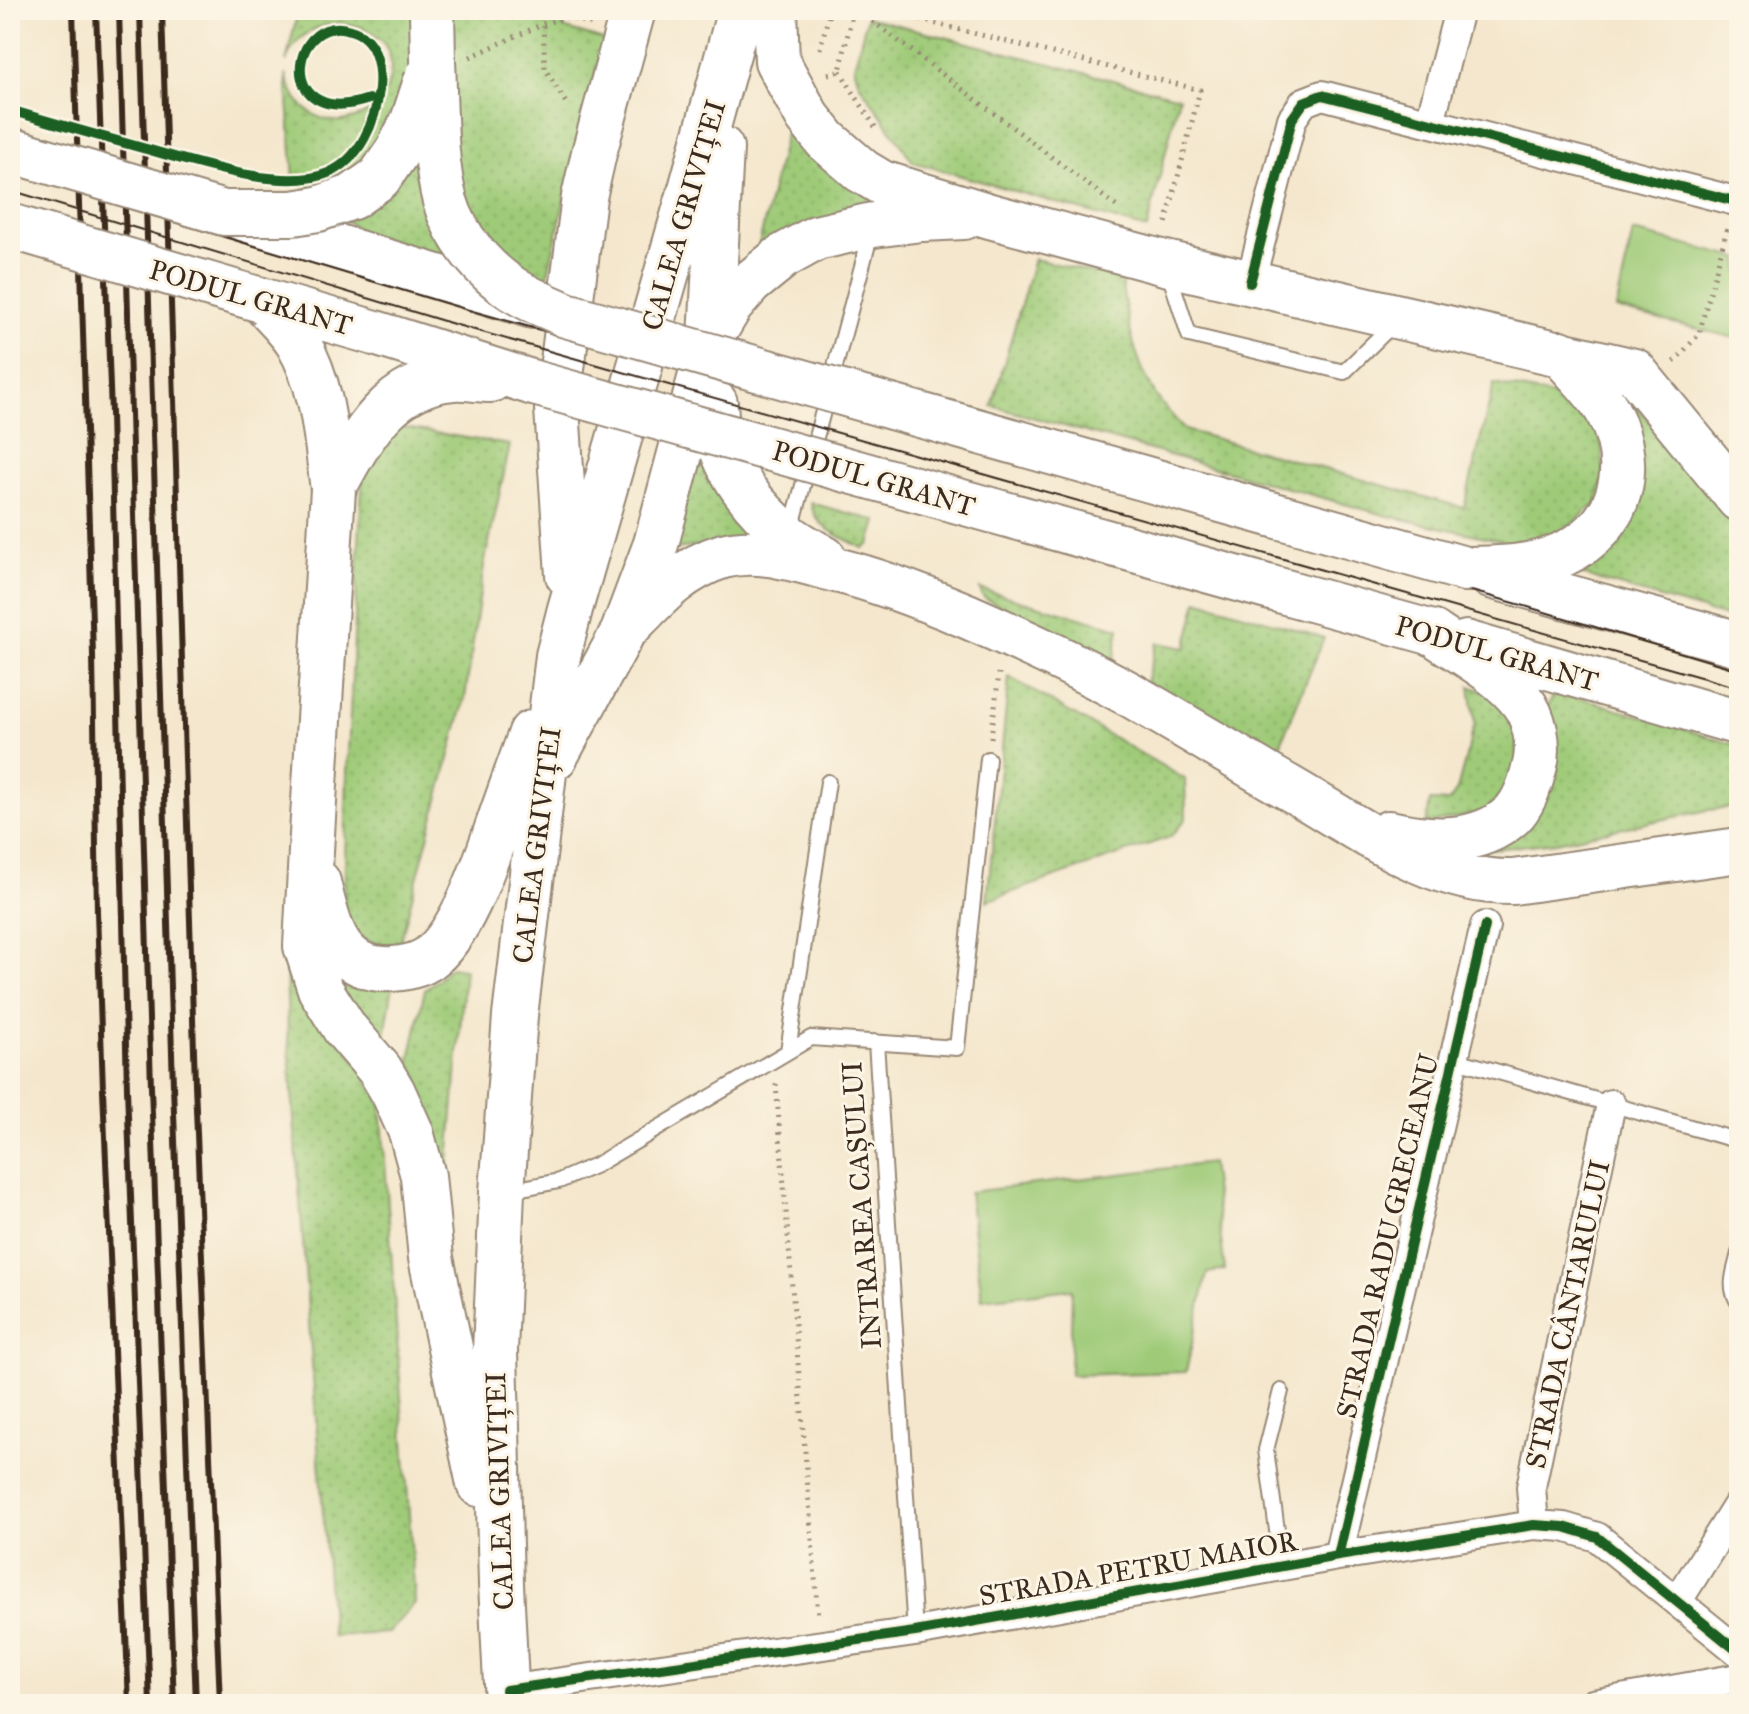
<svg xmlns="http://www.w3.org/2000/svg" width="1749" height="1714" font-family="'IM FELL Great Primer',serif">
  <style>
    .grass { fill: url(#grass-dots); stroke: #6d7a4b; stroke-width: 2 }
    .park { fill: #9fcb78; stroke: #6d7a4b; stroke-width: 2 }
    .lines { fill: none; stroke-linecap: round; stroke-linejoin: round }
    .lane-casing { stroke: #988876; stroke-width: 18 }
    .street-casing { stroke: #988876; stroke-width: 32 }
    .primary-casing { stroke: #988876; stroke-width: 48 }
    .path { stroke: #988876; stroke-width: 5; stroke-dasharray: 2 6; stroke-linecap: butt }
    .lane { stroke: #fff; stroke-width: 14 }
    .street { stroke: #fff; stroke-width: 28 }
    .primary { stroke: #fff; stroke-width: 44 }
    .tram { stroke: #3b2a1e; stroke-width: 2 }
    .rail { stroke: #3b2a1e; stroke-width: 6 }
    .primary-bridge-casing { stroke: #988876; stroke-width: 48; stroke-linecap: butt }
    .path-bridge { stroke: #988876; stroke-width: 5; stroke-dasharray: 2 6; stroke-linecap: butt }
    .primary-bridge { stroke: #fff; stroke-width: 44 }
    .cycleway-casing { stroke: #fcf5e5; stroke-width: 15 }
    .cycleway { stroke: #1b5e20; stroke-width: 10 }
    .labels { text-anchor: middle; stroke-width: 6; stroke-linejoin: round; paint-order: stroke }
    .street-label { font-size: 28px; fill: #3b2a1e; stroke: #fcf5e5 }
  </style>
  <defs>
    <pattern id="grass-dots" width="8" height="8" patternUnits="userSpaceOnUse" patternTransform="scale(2)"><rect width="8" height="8" fill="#9fcb78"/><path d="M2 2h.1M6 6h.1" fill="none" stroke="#8aae67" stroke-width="1.8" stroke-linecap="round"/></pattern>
  </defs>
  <rect width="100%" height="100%" fill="#fcf5e5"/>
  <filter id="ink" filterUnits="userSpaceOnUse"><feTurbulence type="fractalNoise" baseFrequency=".0125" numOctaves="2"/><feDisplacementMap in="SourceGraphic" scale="16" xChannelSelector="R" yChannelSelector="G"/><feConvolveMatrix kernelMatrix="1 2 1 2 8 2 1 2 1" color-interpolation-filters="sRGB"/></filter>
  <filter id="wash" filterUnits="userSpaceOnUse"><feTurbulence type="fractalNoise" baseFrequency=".006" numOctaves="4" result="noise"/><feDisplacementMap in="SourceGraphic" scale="32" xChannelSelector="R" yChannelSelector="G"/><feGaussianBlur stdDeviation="1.8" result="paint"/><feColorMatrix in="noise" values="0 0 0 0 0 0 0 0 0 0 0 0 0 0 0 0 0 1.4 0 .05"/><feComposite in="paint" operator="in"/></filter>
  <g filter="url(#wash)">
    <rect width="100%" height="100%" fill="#f4e7cd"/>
    <!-- grass -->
    <path class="grass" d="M298 10H568L563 28 604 40 580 130 546 283 361 232 294 179 286 74C294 108 324 132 360 116 373 110 384 99 388 85 410 17 305 0 286 62Z
      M867 17 1179 97 1147 229 913 162 859 83 854 67Z
      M789 117 884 202 757 253Z
      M1034 259 1121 279C1127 318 1133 357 1154 392 1162 406 1175 418 1185 430L1464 508 1494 384C1521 390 1582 397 1597 421 1602 430 1604 482 1605 496L1550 542H1508L1388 516 992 406Z
      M1627 395 1720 509 1739 530V621L1584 576 1581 571 1580 563 1624 399Z
      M393 426 510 445 484 565 465 698 400 943C365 948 356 937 344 907L347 773 362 484 365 469Z
      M698 457 705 458 761 538 668 550Z
      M811 503 877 521 870 544 863 548C842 537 815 529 811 503Z
      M980 589 1119 628 1114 659 1109 662H1103L983 597Z
      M1198 600 1324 638 1274 760 1146 682 1157 643 1186 648Z
      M1009 677 1185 779 1186 819 1170 837 987 901Z
      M1470 686 1489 693 1499 700 1519 738 1514 780 1485 812 1426 824 1430 801 1449 802 1457 790 1475 723Z
      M1562 692 1739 746V807L1708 810 1556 842 1493 849 1547 707 1552 698Z
      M285 927 289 954 381 1102 415 1603 388 1633 332 1636 288 1037Z
      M450 967 465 969 448 1173H436L405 1083 425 989 439 979Z
      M354 982 393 986 383 1046 340 989Z"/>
    <!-- park -->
    <path class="park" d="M1633 232 1739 258V339L1616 309Z
      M1211 1163 1225 1270 1207 1273 1186 1372 1070 1375 1072 1289 982 1299 969 1192Z"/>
  </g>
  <g filter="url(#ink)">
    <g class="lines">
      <!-- lane casing -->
      <g class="lane-casing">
        <path id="lane" d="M1168 270 1189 335 1344 372 1393 324
          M791 530 871 233
          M876 1042 915 1632
          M788 1051 828 782
          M1453 1059 1739 1141
          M507 1191 559 1181 596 1165 811 1038 957 1048 988 759
          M1739 1253C1735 1271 1727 1287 1739 1303
          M1281 1391 1266 1450 1282 1567"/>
      </g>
      <!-- street casing -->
      <g class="street-casing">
        <path id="street" d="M1430 122 1459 10
          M1250 283 1292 119 1304 102 1322 95 1739 202
          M1534 1525 1531 1487 1611 1104
          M1338 1556 1485 926
          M1677 1602 1739 1503
          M506 1690 915 1632 1338 1556 1534 1525 1564 1527 1597 1537 1739 1652
          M1593 1704 1739 1678"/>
      </g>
      <!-- primary casing -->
      <g class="primary-casing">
        <path id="primary" d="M432 10 433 60
          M775 10 777 61 807 116 826 140 862 171 882 183 990 216 1165 263 1634 371 1739 499
          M239 217 533 306
          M261 300 375 333 534 383
          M261 300C273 314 288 327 298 343 324 387 326 439 333 489
          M711 339 721 148
          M715 403C716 413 716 424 718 434 726 474 757 510 787 535 798 544 812 551 824 558
          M333 489C360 439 388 383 453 378 465 377 478 380 491 380
          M1465 569C1494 568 1523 569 1551 559 1618 536 1640 472 1607 410 1596 391 1574 370 1560 353
          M568 575 557 408 584 197 594 153 633 10
          M1491 576 1739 644
          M623 632C653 601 680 569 723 556 760 546 800 561 836 570 881 581 924 598 967 616 1022 640 1078 666 1131 695 1187 727 1242 761 1298 793 1363 831 1435 884 1513 882L1739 850
          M1466 643 1739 723
          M555 757 623 632 656 544 711 338 730 306 750 283 782 257 816 238 873 225 922 219 964 217
          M1389 833C1430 842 1478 846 1512 815 1525 802 1531 782 1535 765 1540 745 1535 717 1521 700 1499 672 1462 653 1433 633
          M311 851 306 946 320 989 345 1029 380 1070 393 1092 411 1132 423 1176 431 1258 479 1484
          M318 882C326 916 334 961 374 968 390 971 414 968 428 959 463 934 486 860 500 820 510 791 521 762 531 733
          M507 1704 501 1584 495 1351 502 1192 515 1016 558 656 570 609 691 189 740 10"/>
      </g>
      <!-- path -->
      <path class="path" d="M540 10 543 24 545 69 568 106
        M861 10 867 17 1120 209
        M881 10 1200 90 1166 224
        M820 49 830 10
        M470 57 543 24 566 17 591 24
        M840 71 877 130
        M828 74 840 71 853 10
        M369 99 380 95
        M1674 362 1699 334 1727 229
        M991 738 999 673
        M776 1084 818 1616"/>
      <!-- lane -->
      <use href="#lane" class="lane"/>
      <!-- street -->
      <use href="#street" class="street"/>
      <!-- primary -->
      <use href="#primary" class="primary"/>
      <!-- tram -->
      <path class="tram" d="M10 173 462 308 1518 604 1739 670
        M10 190 457 325 1739 688"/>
      <!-- rail -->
      <path class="rail" d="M73 10 93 655 97 912 103 1090 129 1704
        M96 10 111 414 127 1089 150 1704
        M119 10 151 1087 174 1704
        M140 10 173 1086 196 1704
        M162 10 195 1084 220 1704"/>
      <!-- primary-bridge casing -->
      <g class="primary-bridge-casing">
        <path id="primary-bridge" d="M433 60C435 103 434 161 445 201 456 238 484 271 516 291 532 301 549 307 566 315L1465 569
          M10 150 224 213H293L318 209 352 197 379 178 397 152 413 121 427 78
          M10 226 261 300
          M534 383 1433 633
          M311 851 333 489"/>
      </g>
      <!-- path-bridge -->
      <path class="path-bridge" d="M369 99C266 134 296 0 361 34 379 46 381 71 379 91"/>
      <!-- primary-bridge -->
      <use href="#primary-bridge" class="primary-bridge"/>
      <!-- cycleway casing -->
      <g class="cycleway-casing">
        <path id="cycleway" d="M10 110C53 123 96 135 139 147 188 160 281 193 328 173 360 160 376 121 379 89 381 65 376 37 350 30 342 27 334 27 326 30 297 41 290 88 321 101 336 108 354 104 369 99
          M1250 283 1292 119 1304 102 1322 95 1739 202
          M1338 1556 1485 926
          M506 1690 915 1632 1338 1556 1534 1525 1564 1527 1597 1537 1739 1652"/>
      </g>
      <!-- cycleway -->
      <use href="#cycleway" class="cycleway"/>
    </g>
  </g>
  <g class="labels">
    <!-- street labels -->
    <g class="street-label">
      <text transform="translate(683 215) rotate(-74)" y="10">CALEA GRIVIȚEI</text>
      <text transform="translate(251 297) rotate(16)" y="10">PODUL GRANT</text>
      <text transform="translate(874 478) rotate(16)" y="10">PODUL GRANT</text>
      <text transform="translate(1497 653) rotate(16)" y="10">PODUL GRANT</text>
      <text transform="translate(536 845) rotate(-83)" y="10">CALEA GRIVIȚEI</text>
      <text transform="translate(861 1205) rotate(-94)" y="10">INTRAREA CAȘULUI</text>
      <text transform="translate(1387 1236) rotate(-77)" y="10">STRADA RADU GRECEANU</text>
      <text transform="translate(1567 1314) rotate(-78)" y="10">STRADA CÂNTARULUI</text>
      <text transform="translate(499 1491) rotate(-92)" y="10">CALEA GRIVIȚEI</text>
      <text transform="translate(1138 1568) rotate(-10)" y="10">STRADA PETRU MAIOR</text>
    </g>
  </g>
  <!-- margin -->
  <rect width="1749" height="1714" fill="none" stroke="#fcf5e5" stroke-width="40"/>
</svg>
